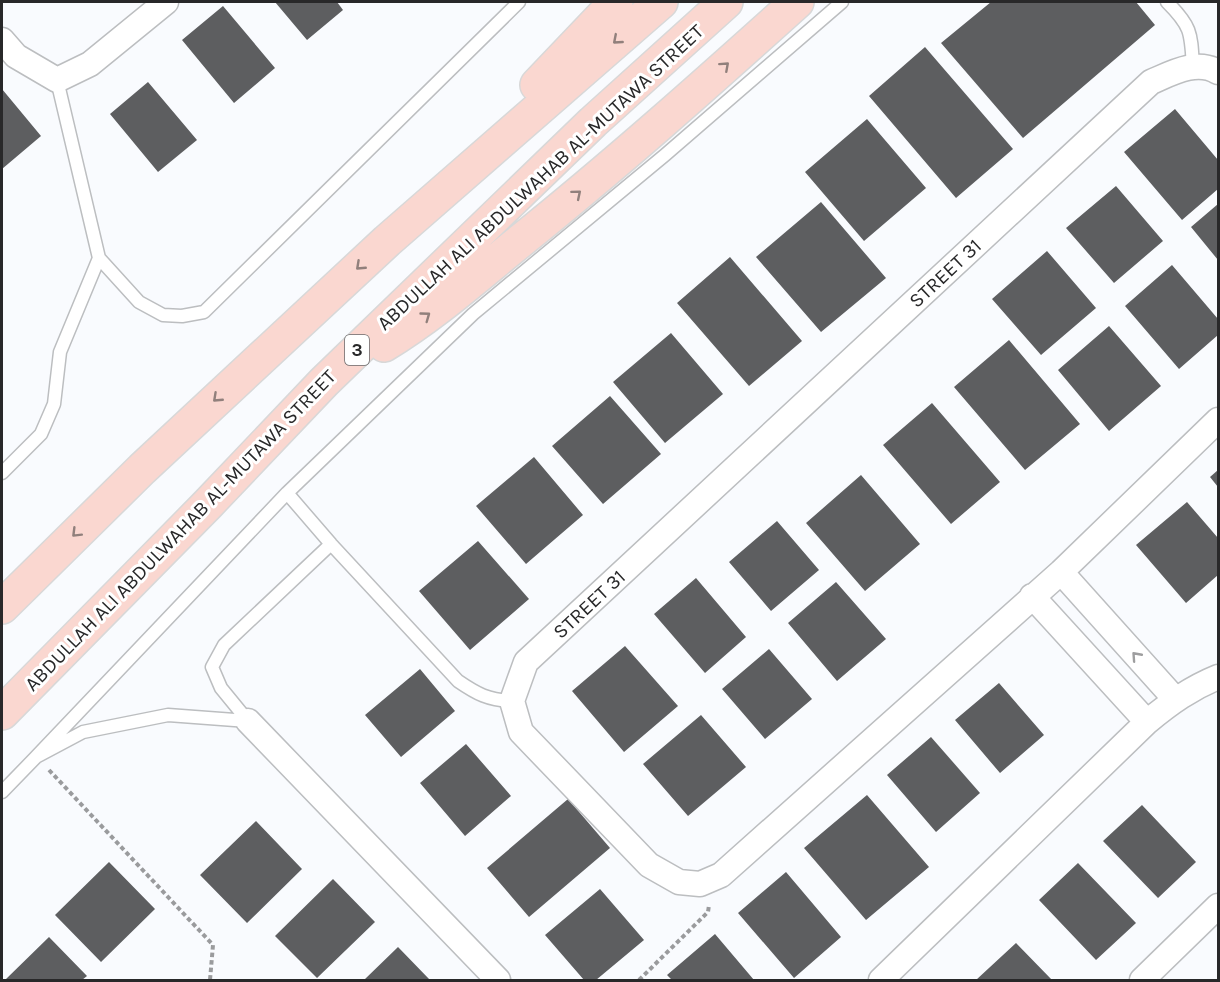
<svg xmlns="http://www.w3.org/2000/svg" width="1220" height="982" font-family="Karla,sans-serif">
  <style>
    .building { fill: #5d5e60 }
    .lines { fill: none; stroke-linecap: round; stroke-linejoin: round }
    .lane-casing { stroke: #bcbec0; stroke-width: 15 }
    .street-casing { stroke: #bcbec0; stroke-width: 27 }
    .primary-casing { stroke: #d8d8d8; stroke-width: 36 }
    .path { stroke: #9a9b9d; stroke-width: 4; stroke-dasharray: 4.5 3; stroke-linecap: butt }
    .lane { stroke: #fff; stroke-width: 12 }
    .street { stroke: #fff; stroke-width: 24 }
    .primary { stroke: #fad7d0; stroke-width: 33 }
    .oneway { stroke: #91807c }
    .oneway2 { stroke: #9e9e9f }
    .labels { text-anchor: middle; stroke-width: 6; stroke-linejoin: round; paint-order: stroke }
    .shield { fill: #fff; stroke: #686869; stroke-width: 1.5 }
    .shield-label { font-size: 18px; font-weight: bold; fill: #282829 }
    .street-label { font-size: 20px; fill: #282829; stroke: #fff }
  </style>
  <rect width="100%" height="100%" fill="#f9fbfe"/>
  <!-- building -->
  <path class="building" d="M275 2H337L343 10 307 40Z
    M991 2H1136L1155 25 1023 138 941 43Z
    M223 6 275 68 234 103 182 40Z
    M925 47 1013 149 956 198 869 96Z
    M148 82 197 140 158 172 110 114Z
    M2 89 41 136 2 169Z
    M1175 109 1218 160V189L1182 220 1124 152Z
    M867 119 926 188 864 241 805 172Z
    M1116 186 1163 241 1114 283 1066 228Z
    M821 202 886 278 821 332 756 257Z
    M1218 204V260L1191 227Z
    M1047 251 1096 308 1041 355 992 299Z
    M730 257 802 341 749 386 677 303Z
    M1172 265 1218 319V335L1179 369 1125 306Z
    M1109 326 1161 386 1109 431 1058 370Z
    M671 333 723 394 665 443 613 382Z
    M1009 340 1080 424 1025 470 954 387Z
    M610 396 661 454 603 504 552 446Z
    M932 403 1000 482 951 524 883 445Z
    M534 457 583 515 526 564 476 506Z
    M1218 470V487L1210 477Z
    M861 475 920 544 865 591 806 523Z
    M1187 502 1218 538V575L1186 603 1136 545Z
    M777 521 819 570 771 611 729 562Z
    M478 541 529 599 470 650 419 591Z
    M696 578 746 637 705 673 654 614Z
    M836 582 886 639 837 681 788 623Z
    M625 646 678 706 624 752 572 691Z
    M769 649 812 699 765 739 722 689Z
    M420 669 455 711 401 757 365 715Z
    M999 683 1044 735 1000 773 955 720Z
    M701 715 746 767 688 816 643 764Z
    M931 737 980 793 936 832 887 775Z
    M466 744 511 796 465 836 420 783Z
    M867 795 929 867 866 920 804 848Z
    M568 799 610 848 529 917 487 868Z
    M1142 805 1196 862 1158 898 1103 841Z
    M256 821 302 869 247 923 200 875Z
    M109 862 155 909 101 962 55 915Z
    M1078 863 1136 923 1096 960 1039 900Z
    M786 872 841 937 794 978 738 913Z
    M333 879 375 922 317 978 275 936Z
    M600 889 644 940 596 980H584L545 935Z
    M715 934 754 980H672L667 975Z
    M49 937 87 976 82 980H5Z
    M1016 943 1052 980H976Z
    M398 947 430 980H364Z"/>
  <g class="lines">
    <!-- lane casing -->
    <g class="lane-casing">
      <path id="lane" d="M1167 2C1192 27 1191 33 1193 68
        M57 80 99 258 139 302 163 315 182 316 204 312 519 2
        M2 473 41 434 54 404 60 352 99 258
        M287 493 331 544 458 681C477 694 488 700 512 701
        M248 721 221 688 212 667 224 645 331 544
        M36 757 287 493 473 314 665 155 842 2
        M2 792 36 757 83 732 168 715 248 721"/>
    </g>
    <!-- street casing -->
    <g class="street-casing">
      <path id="street" d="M2 40 16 56 57 80 90 64 166 2
        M1218 72C1197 59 1172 73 1151 82L526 662 512 701 521 732 649 865 679 882 700 884 721 875 1061 572 1218 420
        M1061 572 1175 699
        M1032 596 1147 722
        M248 721 498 980
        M881 980 1147 722C1170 703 1191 688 1218 677
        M1142 980 1218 906"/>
    </g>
    <!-- primary casing -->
    <g class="primary-casing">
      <path id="primary" d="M537 85 616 2
        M384 345C432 316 475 278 518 243 614 166 706 84 797 2
        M2 607 142 469 387 241 661 2
        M2 713 208 504 324 382 593 122 726 2"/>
    </g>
    <!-- path -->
    <path class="path" d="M49 770 213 945 210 980
      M639 980 708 912 709 905"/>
    <!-- lane -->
    <use href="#lane" class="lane"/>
    <!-- street -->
    <use href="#street" class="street"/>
    <!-- primary -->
    <use href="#primary" class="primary"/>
  </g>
  <!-- one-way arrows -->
  <defs><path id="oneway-chevron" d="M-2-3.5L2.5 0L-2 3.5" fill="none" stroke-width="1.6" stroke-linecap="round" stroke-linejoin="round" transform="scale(1.5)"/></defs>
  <g class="oneway">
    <use href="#oneway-chevron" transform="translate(617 40) rotate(139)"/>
    <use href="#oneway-chevron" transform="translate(725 66) rotate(-42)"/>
    <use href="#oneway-chevron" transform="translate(577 194) rotate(-40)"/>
    <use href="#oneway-chevron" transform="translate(360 266) rotate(137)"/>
    <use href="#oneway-chevron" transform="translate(426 316) rotate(-36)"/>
    <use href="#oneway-chevron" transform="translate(217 398) rotate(137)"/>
    <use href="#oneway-chevron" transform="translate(76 533) rotate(135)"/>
  </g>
  <use class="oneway2" href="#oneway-chevron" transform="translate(1136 656) rotate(-132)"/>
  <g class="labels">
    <!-- shield labels -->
    <rect class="shield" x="345" y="335" width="24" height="30" rx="4.5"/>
    <g class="shield-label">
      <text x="357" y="356">3</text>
    </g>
    <!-- street labels -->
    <g class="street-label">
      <text transform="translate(540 177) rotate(-43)" y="7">ABDULLAH ALI ABDULWAHAB AL-MUTAWA STREET</text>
      <text transform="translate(945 273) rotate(-43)" y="7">STREET 31</text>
      <text transform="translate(180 530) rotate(-46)" y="7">ABDULLAH ALI ABDULWAHAB AL-MUTAWA STREET</text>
      <text transform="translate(589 604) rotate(-43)" y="7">STREET 31</text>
    </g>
  </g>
  <!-- border -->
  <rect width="1220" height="982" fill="none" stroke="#282829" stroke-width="6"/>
</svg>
